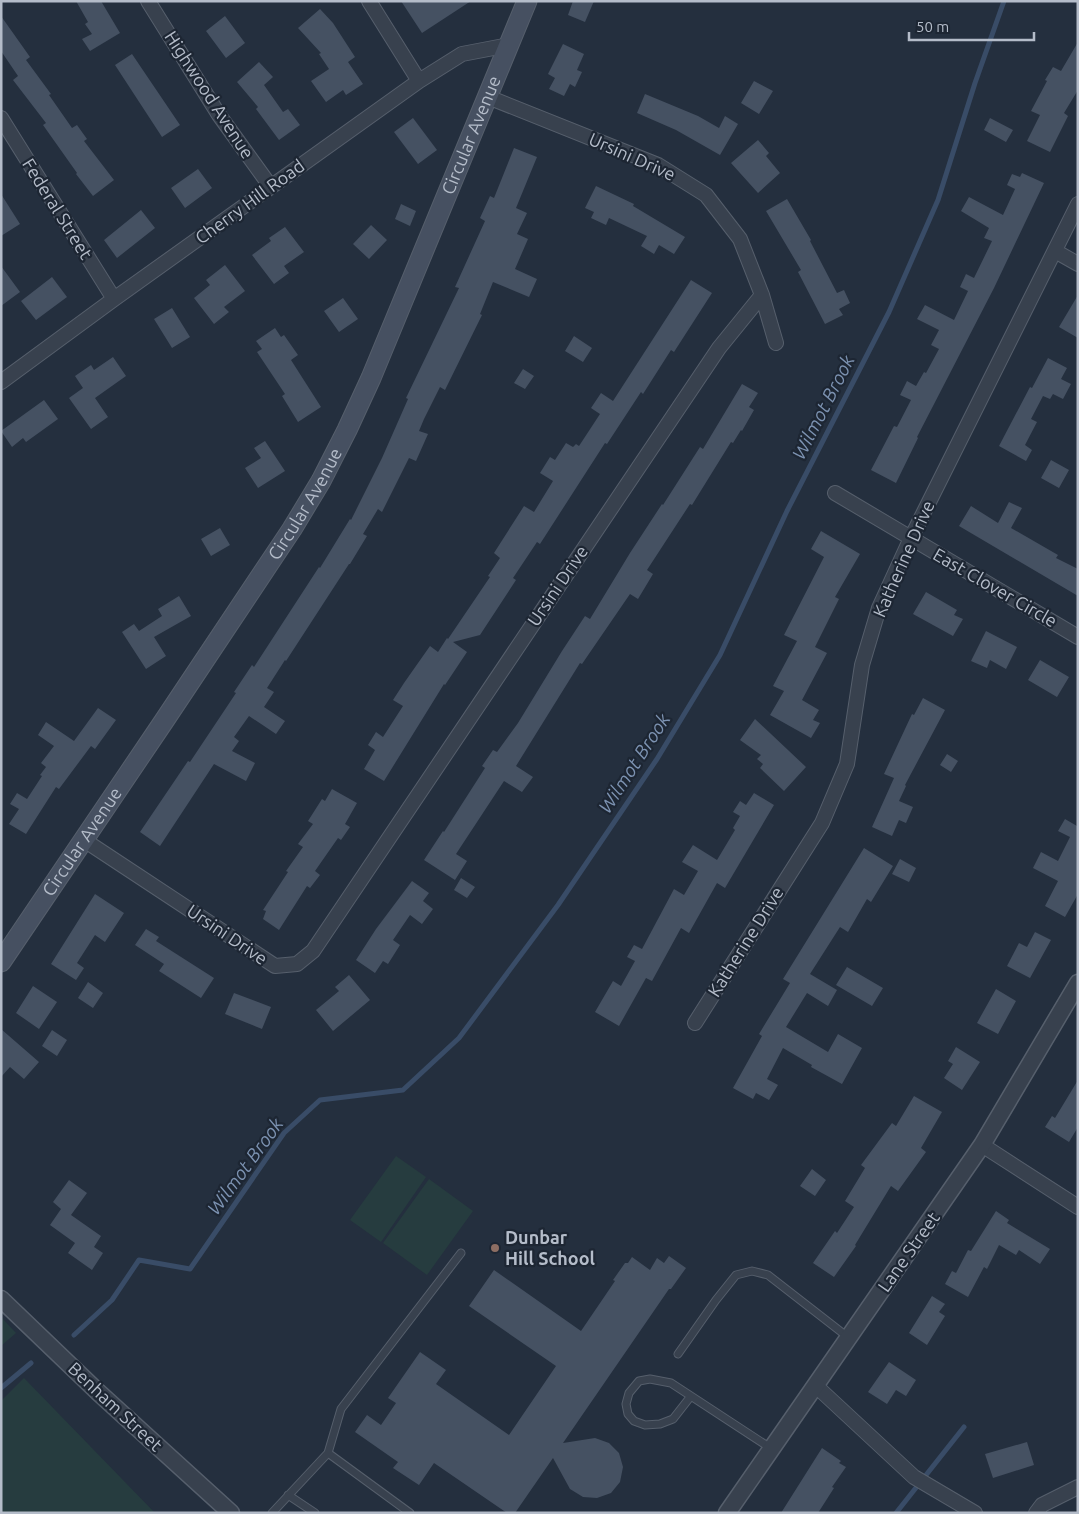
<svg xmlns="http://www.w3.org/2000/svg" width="1079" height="1514" font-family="Ubuntu,sans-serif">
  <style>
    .green { fill: #263c3f }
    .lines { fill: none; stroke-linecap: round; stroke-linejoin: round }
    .stream { stroke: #394c67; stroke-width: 5 }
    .building { fill: #455162 }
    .service-casing { stroke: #565f6c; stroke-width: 9 }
    .minor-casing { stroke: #565f6c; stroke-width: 16 }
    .tertiary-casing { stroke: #565f6c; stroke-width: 19 }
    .secondary-casing { stroke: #565f6c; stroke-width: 21 }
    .service { stroke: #38414e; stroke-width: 7 }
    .minor { stroke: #38414e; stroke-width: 14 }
    .tertiary { stroke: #38414e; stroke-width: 16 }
    .secondary { stroke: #465061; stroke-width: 19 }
    .education-dot { fill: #8d6e63; stroke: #1d2633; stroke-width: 2 }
    .labels { text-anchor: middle; stroke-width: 4.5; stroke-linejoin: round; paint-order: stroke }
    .street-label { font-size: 18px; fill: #b4bcc9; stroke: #1d2633 }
    .poi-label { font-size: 18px; font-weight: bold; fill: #b4bcc9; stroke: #1d2633; text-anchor: start }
    .water-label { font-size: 19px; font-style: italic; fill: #7c92b1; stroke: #1d2633 }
  </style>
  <rect width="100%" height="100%" fill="#242f3e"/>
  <!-- green -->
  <path class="green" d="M396 1156 426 1177 381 1242 350 1220Z
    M429 1179 473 1211 427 1275 383 1243Z
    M1 1317 16 1333 1 1346Z
    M24 1378 155 1513H1V1401Z"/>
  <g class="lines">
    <!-- stream -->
    <path class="stream" d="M74 1335 112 1300 139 1260 190 1269 284 1133 320 1100 403 1090 459 1038 558 905 657 759 720 655 787 511 889 312 938 200 975 83 1004 1
      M1 1388 31 1363
      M896 1513 964 1427"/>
  </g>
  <!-- building -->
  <path class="building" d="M76 1H101L120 33 90 51 82 39 92 34 85 24 88 22Z
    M401 1H471L422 33Z
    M573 1H594L585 22 568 15Z
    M320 9 333 23 355 57 348 62 363 84 346 95 343 90 326 102 311 81 329 69 319 54 321 53 298 28Z
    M1 16 30 57 26 60 51 94 49 95 72 128 77 125 87 139 84 141 114 180 93 196 76 174 77 173 43 125 46 123 13 80 18 76 1 51Z
    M225 16 245 43 226 58 206 31Z
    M1078 42V90L1064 113 1068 116 1050 152 1027 141 1040 115 1031 111 1047 81 1045 80 1053 67 1061 71Z
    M563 44 584 54 577 70 582 72 575 87 570 84 564 96 549 89 555 78 548 74Z
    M132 54 180 125 162 137 115 65Z
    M259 62 273 77 264 85 283 112 288 109 300 125 279 140 256 109 258 107 237 82Z
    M754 81 773 91 759 114 741 103Z
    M645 94 698 116 719 128 725 116 738 124 720 155 676 130 637 113Z
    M413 118 437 150 418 164 394 132Z
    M990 118 1013 130 1006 142 984 130Z
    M758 140 769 153 766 156 780 173 758 193 731 163Z
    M514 148 537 157 516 208 527 213 517 234 528 239 515 269 537 279 529 297 493 282 480 314 482 315 445 390 440 387 424 419 419 431 428 434 416 461 409 458 382 512 378 509 363 534 367 536 350 564H349L286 661 285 660 267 688 274 692 264 707 285 721 276 734 249 716 234 737 239 741 232 751 255 763 246 781 214 764 160 846 140 832 188 761 190 762 236 693 234 692 252 665 254 667 319 567 320 568 350 519 351 520 382 458 408 399 406 398 459 288 455 287 485 221 480 218 490 196 494 198Z
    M198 169 212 188 185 208 171 188Z
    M1022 173 1044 183 994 288 917 437 918 438 896 483 871 470 894 426 897 427 911 400 900 395 907 381 916 386 924 372 926 373 939 349 931 345 939 330 917 319 925 305 954 320 968 291 960 287 966 274 974 278 992 241 984 238 989 228 961 211 969 197 1003 215 1015 189 1007 185 1012 174 1020 177Z
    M596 186 634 204 633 206 685 237 674 254 659 245 654 254 641 246 647 236 609 218 606 225 591 218 594 212 585 208Z
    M1 194 20 224 1 236Z
    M787 199 811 240 810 241 837 293 844 290 850 303 839 309 843 315 825 324 798 272 801 270 766 211Z
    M401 204 416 211 410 226 395 219Z
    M141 210 155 228 117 258 104 240Z
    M371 225 387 240 369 259 353 244Z
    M285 227 304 252 284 266 289 273 274 284 252 255 271 241 269 238Z
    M225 265 245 291 224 307 229 312 214 324 194 298 210 285 206 280Z
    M1 266 20 292 1 306Z
    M52 277 67 297 36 320 21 301Z
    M691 280 712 293 674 352 671 350 643 394 641 392 607 444 605 443 540 544 537 542 513 578 516 580 480 635 453 642 467 652 445 685 444 684 384 781 364 769 375 750 368 745 376 732 383 737 403 706 393 700 404 683 430 646 438 652 447 638 448 639 490 577 488 576 500 558 494 553 524 506 534 512 553 481 540 473 550 457 555 460 566 443 573 447 576 444 579 446 600 414 591 408 601 393 613 401Z
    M1078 295V338L1059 327Z
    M343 298 358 319 339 332 324 311Z
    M172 308 190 337 172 348 154 319Z
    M275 328 281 337 284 335 298 355 291 360 321 407 298 422 282 396 285 394 257 352 262 349 256 341Z
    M574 336 592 348 583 362 565 351Z
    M113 357 126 376 95 398 108 417 91 429 69 398 83 388 75 376 91 365 94 370Z
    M1048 358 1067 368 1061 379 1071 384 1063 399 1053 394 1050 399 1043 396 1031 419 1037 422 1025 445 1032 450 1026 461 999 446 1030 387 1032 388Z
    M523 369 534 376 525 389 514 383Z
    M742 384 758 393 749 407 754 410 742 431 741 430 733 443 731 442 692 505 690 504 647 570 653 574 638 599 630 594 582 664 580 663 516 766 533 777 522 792 504 781 456 854 467 861 455 880 424 860 443 831 444 832 485 768 482 766 493 750 497 752 518 723 562 651 585 616 590 619 630 553 662 504 663 505 700 447 703 449Z
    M44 400 58 419 26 442 23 438 12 447 1 431Z
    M265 441 285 471 258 488 245 468 261 458 254 448Z
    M1051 460 1069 470 1059 488 1041 478Z
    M1009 502 1022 508 1011 528 1058 555 1056 558 1078 569V596L959 526 971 506 998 523Z
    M220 528 230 545 211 556 201 539Z
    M821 531 860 554 835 597 839 599 815 647 827 653 802 700 819 710 813 720 820 723 811 738 770 715 784 691 773 686 797 641 784 635 824 557 811 549Z
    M926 592 957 610 954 615 963 619 953 636 913 614Z
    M179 596 191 616 154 637 166 656 146 669 122 632 134 624 139 631 162 616 158 609Z
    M986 631 1017 647 1006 669 990 660 987 668 971 661Z
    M1040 660 1069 677 1057 697 1028 680Z
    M923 698 945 710 905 785 906 786 899 801 913 807 906 823 899 820 892 836 872 827 894 778 884 774 912 714 914 715Z
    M98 708 116 720 95 749 91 746 59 789 56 787 26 834 9 824 19 809 10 804 17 793 27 799 42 776 40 775 46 767 41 763 54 746 38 735 46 722 74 741Z
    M755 719 806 767 784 791 760 768 763 764 757 759 761 755 740 740Z
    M947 754 958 761 951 772 940 765Z
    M332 789 357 803 345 824 350 827 341 840 338 838 315 871 320 875 310 888 307 886 279 930 263 919 266 911 263 910 288 872 286 871 303 847 298 844 313 824 308 821 322 799 325 801Z
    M754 793 774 805 725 888 717 883 689 933 681 928 652 981 646 978 619 1026 595 1012 613 981 621 986 635 961 627 957 634 945 642 949 674 889 684 895 698 871 682 862 693 845 717 860 735 830 733 828 740 816 733 812 740 801 746 805Z
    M1065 819 1077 826 1078 824V894L1065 917 1045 906 1058 881 1033 868 1041 852 1058 861 1070 837 1058 831Z
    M864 848 893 866 871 902 867 899 848 932 840 927 810 974 837 990 828 1006 807 993 786 1027 828 1052 838 1034 862 1048 842 1084 811 1067 812 1065 783 1048 767 1079 778 1085 769 1100 756 1093 753 1099 733 1088 762 1036 759 1034 790 983 783 979Z
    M900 859 916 868 909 882 892 874Z
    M461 878 475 887 467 898 454 890Z
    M412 881 429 893 423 901 433 909 422 924 410 915 393 940 400 945 388 964 383 961 375 973 356 960 376 929Z
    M95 894 124 913 105 942 95 935 77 963 84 968 76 980 51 964Z
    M146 929 159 937 156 941 214 978 201 998 159 971 164 964 135 945Z
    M1035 932 1051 940 1030 978 1007 966 1019 943 1027 947Z
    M847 967 883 988 872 1006 836 985Z
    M349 975 370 1000 333 1031 316 1010 339 991 335 987Z
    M88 982 103 993 93 1008 78 998Z
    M33 986 57 1002 39 1029 16 1013Z
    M996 989 1016 1001 998 1034 977 1023Z
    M234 993 271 1007 262 1029 225 1014Z
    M1 1029 39 1062 24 1079 10 1067 1 1077Z
    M52 1030 67 1040 57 1056 42 1046Z
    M956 1047 980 1062 962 1090 944 1078 953 1064 948 1061Z
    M1078 1080V1127L1069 1142 1045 1127 1052 1116 1055 1118Z
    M914 1096 942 1112 921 1148 926 1152 898 1191 891 1186 855 1245 856 1246 834 1277 813 1263 835 1231 837 1233 854 1207 845 1201 865 1168 861 1165 892 1123 896 1126Z
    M812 1169 826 1180 815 1196 800 1186Z
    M69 1180 87 1193 71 1215 101 1236 94 1247 103 1253 92 1270 68 1253 75 1243 50 1225 61 1209 53 1202Z
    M996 1211 1009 1220 1007 1223 1050 1249 1040 1264 1019 1250 1016 1255 999 1245 987 1269 984 1267 968 1297 945 1284 952 1271 956 1273 968 1250 971 1251Z
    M669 1256 686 1268 671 1289H669L563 1443 595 1438 609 1443 619 1453 623 1467 620 1482 611 1493 597 1498 583 1497 570 1489 553 1458 515 1513H507L434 1463 419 1485 393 1468 398 1462 355 1432 367 1415 381 1425 396 1403 388 1398 420 1352 446 1370 436 1384 509 1435 556 1366 469 1306 494 1270 581 1331 615 1281 613 1280 625 1263H628L632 1257 650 1270 657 1258 664 1263Z
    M932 1296 945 1304 939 1312 945 1316 927 1345 909 1333Z
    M889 1362 916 1380 906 1396 896 1390 887 1404 868 1392Z
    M1027 1442 1034 1465 993 1478 985 1454Z
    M822 1448 841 1461 839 1463 846 1467 832 1487 834 1488 818 1513H781Z"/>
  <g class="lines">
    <!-- service casing -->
    <g class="service-casing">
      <path id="service" d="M678 1354 716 1300 736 1275 752 1271 768 1275 849 1338
        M691 1396 673 1419 660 1424 645 1425 634 1421 628 1414 626 1404 629 1393 639 1381 650 1379 671 1383 772 1449
        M328 1453 410 1513
        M288 1495 315 1513
        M272 1513 328 1453 341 1409 461 1253"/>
    </g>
    <!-- minor casing -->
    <g class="minor-casing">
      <path id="minor" d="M148 1 219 115 271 187
        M369 1 419 81
        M488 97 658 165 706 195 740 239 762 295 776 343
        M1 118 114 299
        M1055 251 1078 264
        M1 382 114 299 419 81 462 54 509 45
        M835 493 1078 637
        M84 840 275 966 297 964 313 951 719 348 762 295
        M695 1023 822 823 847 764 862 665 879 608 911 538 1078 204
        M982 1145 1078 1207
        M816 1386 914 1477 975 1513
        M1036 1513 1042 1505 1078 1487"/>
    </g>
    <!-- tertiary casing -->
    <g class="tertiary-casing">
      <path id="tertiary" d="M1 1299 98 1392 231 1513
        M727 1513 982 1145 1078 983"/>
    </g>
    <!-- secondary casing -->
    <g class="secondary-casing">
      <g id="secondary">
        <path id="s1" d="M1 962 164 721 292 529 321 481 347 430 371 378 527 1"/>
      </g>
    </g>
    <!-- service -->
    <use href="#service" class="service"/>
    <!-- minor -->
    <use href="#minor" class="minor"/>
    <!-- tertiary -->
    <use href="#tertiary" class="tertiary"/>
    <!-- secondary -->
    <use href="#secondary" class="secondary"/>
  </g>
  <!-- markers -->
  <circle class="education-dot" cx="495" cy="1248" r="5"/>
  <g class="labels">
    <!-- street labels -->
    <g class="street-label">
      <text transform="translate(209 95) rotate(57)" y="6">Highwood Avenue</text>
      <text dy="6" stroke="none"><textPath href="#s1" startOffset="955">Circular Avenue</textPath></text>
      <text transform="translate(632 157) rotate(24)" y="6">Ursini Drive</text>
      <text transform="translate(250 202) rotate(-36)" y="6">Cherry Hill Road</text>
      <text transform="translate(57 209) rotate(58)" y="6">Federal Street</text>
      <text dy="6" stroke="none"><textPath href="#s1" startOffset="550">Circular Avenue</textPath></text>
      <text transform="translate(904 559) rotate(-66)" y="6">Katherine Drive</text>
      <text transform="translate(558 586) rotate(-56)" y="6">Ursini Drive</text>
      <text transform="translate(995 588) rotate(30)" y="6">East Clover Circle</text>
      <text dy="6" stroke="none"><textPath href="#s1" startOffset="145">Circular Avenue</textPath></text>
      <text transform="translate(227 935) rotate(34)" y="6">Ursini Drive</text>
      <text transform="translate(746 942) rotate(-58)" y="6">Katherine Drive</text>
      <text transform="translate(909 1252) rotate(-55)" y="6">Lane Street</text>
      <text transform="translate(115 1407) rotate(43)" y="6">Benham Street</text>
    </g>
    <!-- poi labels -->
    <g class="poi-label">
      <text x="505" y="1244">Dunbar<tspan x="505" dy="21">Hill School</tspan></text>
    </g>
    <!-- water labels -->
    <g class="water-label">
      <text transform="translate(823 407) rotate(-63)" y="7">Wilmot Brook</text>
      <text transform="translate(634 763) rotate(-57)" y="7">Wilmot Brook</text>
      <text transform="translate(245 1166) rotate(-54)" y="7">Wilmot Brook</text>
    </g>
  </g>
  <!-- border -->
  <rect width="1079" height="1514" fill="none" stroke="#b4bcc9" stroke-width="5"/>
  <!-- scale -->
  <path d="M909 32v8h125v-8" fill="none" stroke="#b4bcc9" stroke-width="2.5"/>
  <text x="916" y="32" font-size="15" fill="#b4bcc9" stroke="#1d2633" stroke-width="4" paint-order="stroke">50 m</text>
</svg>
